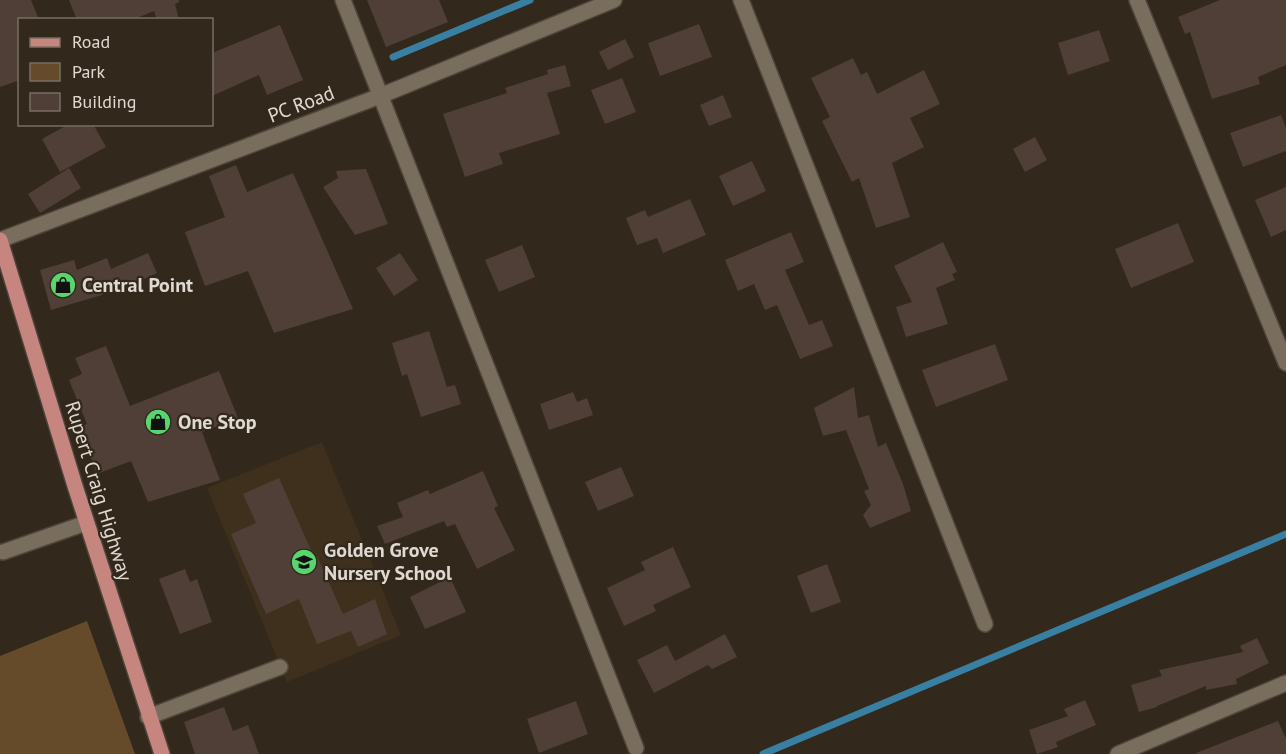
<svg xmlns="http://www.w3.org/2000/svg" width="1286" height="754" font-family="'PT Sans',sans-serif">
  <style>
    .built { fill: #3f301d }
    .green { fill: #664b2a }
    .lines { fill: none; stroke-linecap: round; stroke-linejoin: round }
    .stream { stroke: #397fa1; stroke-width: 7 }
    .building { fill: #503f37 }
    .minor-casing { stroke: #4d453a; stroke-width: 18 }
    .major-casing { stroke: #4d453a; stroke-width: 18 }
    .minor { stroke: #796d5e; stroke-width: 15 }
    .major { stroke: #c6857f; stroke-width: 15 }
    .labels { text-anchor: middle; stroke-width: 4.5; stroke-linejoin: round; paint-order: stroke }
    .street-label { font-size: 20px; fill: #e0d9d1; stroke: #32281b }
    .poi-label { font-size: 20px; font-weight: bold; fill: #e0d9d1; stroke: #32281b; text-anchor: start }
  </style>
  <rect width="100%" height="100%" fill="#32281b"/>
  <!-- built -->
  <path class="built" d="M322 442 401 635 287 682 207 488Z"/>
  <!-- green -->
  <path class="green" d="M87 621 135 754H0V656Z"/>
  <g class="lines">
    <!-- stream -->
    <path class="stream" d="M393 57 530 0
      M763 754 1286 534"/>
  </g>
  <!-- building -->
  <path class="building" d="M0 0H31L39 20H20V80L0 87Z
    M69 0H179V2L175 4 179 20H157L154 11 132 20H77Z
    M367 0H439L448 22 386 47Z
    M1220 0H1286V65L1258 77 1260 84 1212 99 1190 32 1185 34 1178 17Z
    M699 24 712 57 660 76 648 43Z
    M280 25 303 80 267 95 259 75 212 96V53Z
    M1099 30 1110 61 1068 75 1058 43Z
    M625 39 634 57 608 70 599 52Z
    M853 58 861 75 867 72 877 94 924 70 940 104 910 118 924 147 892 163 910 217 876 228 859 178 852 182 822 121 830 117 811 78Z
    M565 65 571 86 547 93 560 134 499 153 503 164 465 177 443 114 507 93 505 88 548 74 547 70Z
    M622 78 636 112 605 124 591 90Z
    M723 95 732 117 709 126 700 105Z
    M1281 115 1286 128V151L1243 167 1230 133Z
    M69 124H93L106 147 60 172 42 139Z
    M1035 137 1047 160 1025 172 1013 149Z
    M752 161 766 191 733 206 719 176Z
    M236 165 247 192 293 173 353 309 274 333 248 271 205 286 185 232 225 217 209 176Z
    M69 168 81 188 40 213 28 194Z
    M366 169 388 224 355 235 323 187 338 178 336 171Z
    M1286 187V230L1271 237 1255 200Z
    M690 199 706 235 663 253 657 238 637 245 626 218 645 210 648 217Z
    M1178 223 1194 262 1131 288 1115 249Z
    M791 232 804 262 785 270 809 325 822 320 833 346 800 359 777 305 765 310 754 284 738 291 725 260Z
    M943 242 957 272 952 274 955 280 936 288 948 324 906 337 896 307 912 302 894 266Z
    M522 245 535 277 499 292 485 260Z
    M148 253 157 273 135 283 134 282 102 295 51 310 40 270 74 260 77 270 107 258 111 269Z
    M400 253 418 280 394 296 376 268Z
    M429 331 447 387 455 385 461 404 421 417 407 374 402 376 392 343Z
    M995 344 1008 380 936 407 922 370Z
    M106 346 130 406 219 371 238 418 202 432 220 480 148 502 131 461 97 474 79 427 87 424 69 380 82 374 75 358Z
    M854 387 858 418 869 415 878 447 886 443 903 484 911 511 870 528 863 515 871 505 864 491 869 489 846 430 823 436 814 408Z
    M573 392 577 402 587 398 593 415 549 430 540 404Z
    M621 467 634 496 598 511 585 482Z
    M483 471 498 506 494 508 515 550 477 569 455 524 447 527 444 521 385 544 377 526 403 517 397 503 428 490 430 494Z
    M279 478 314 557 317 556 343 614 375 599 387 634 358 647 351 631 317 644 299 599 266 614 231 534 256 523 243 494Z
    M673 547 691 587 653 605 656 611 624 626 607 588 645 570 641 562Z
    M827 564 841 602 811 613 797 576Z
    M185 569 190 582 197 579 212 622 180 634 159 579Z
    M450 577 466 612 425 629 410 597Z
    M725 634 737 657 712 669 708 665 654 693 637 660 667 645 675 661Z
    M1257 638 1269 663 1236 679 1237 684 1206 690V686L1157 706V707L1139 712 1131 685 1162 676 1159 670 1243 652 1240 646Z
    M1085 700 1096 725 1056 742 1058 747 1037 754 1029 730 1068 716 1064 709Z
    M576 701 588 734 539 753 527 719Z
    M224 707 233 731 248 725 259 754H195L184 722Z
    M1278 721 1286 739V754H1196V753Z"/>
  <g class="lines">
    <!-- minor casing -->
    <g class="minor-casing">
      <path id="minor" d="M343 0 636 748
        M741 0 985 624
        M1137 0 1286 363
        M0 240 380 96 614 0
        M3 552 86 523
        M148 717 280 667
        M1118 754 1286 683"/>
    </g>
    <!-- major casing -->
    <g class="major-casing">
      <path id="major" d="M0 240 75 486 162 754"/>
    </g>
    <!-- minor -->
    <use href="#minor" class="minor"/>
    <!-- major -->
    <use href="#major" class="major"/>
  </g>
  <!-- icons -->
  <defs>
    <g id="shop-disc" transform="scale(1.35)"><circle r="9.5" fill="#59d56f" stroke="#32281b"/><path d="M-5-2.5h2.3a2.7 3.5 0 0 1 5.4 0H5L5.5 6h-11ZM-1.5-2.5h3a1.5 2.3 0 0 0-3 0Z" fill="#111"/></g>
    <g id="school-disc" transform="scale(1.35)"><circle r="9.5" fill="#59d56f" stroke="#32281b"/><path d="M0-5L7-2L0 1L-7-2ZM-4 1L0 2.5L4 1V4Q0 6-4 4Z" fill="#111"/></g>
  </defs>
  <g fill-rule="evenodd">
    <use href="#shop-disc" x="63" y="285"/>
    <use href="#shop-disc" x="158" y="422"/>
    <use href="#school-disc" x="304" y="562"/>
  </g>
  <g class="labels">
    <!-- street labels -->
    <g class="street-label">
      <text transform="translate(301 104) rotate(-21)" y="7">PC Road</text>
      <text transform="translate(99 491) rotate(73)" y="7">Rupert Craig Highway</text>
    </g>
    <!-- poi labels -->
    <g class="poi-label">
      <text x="82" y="292">Central Point</text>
      <text x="178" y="429">One Stop</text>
      <text x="324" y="557">Golden Grove<tspan x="324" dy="23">Nursery School</tspan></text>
    </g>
  </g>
  <!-- legend -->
  <rect x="18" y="18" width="195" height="108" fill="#32281b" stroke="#786f64" stroke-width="1.5"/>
  <rect x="30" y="38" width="30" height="9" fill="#c6857f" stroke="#786f64" stroke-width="1.5"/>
  <text x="72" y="48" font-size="18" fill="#e0d9d1">Road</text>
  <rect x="30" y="63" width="30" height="18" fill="#664b2a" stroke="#786f64" stroke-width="1.5"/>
  <text x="72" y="78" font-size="18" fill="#e0d9d1">Park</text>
  <rect x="30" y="93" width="30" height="18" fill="#503f37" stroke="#786f64" stroke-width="1.5"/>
  <text x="72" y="108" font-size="18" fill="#e0d9d1">Building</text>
</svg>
